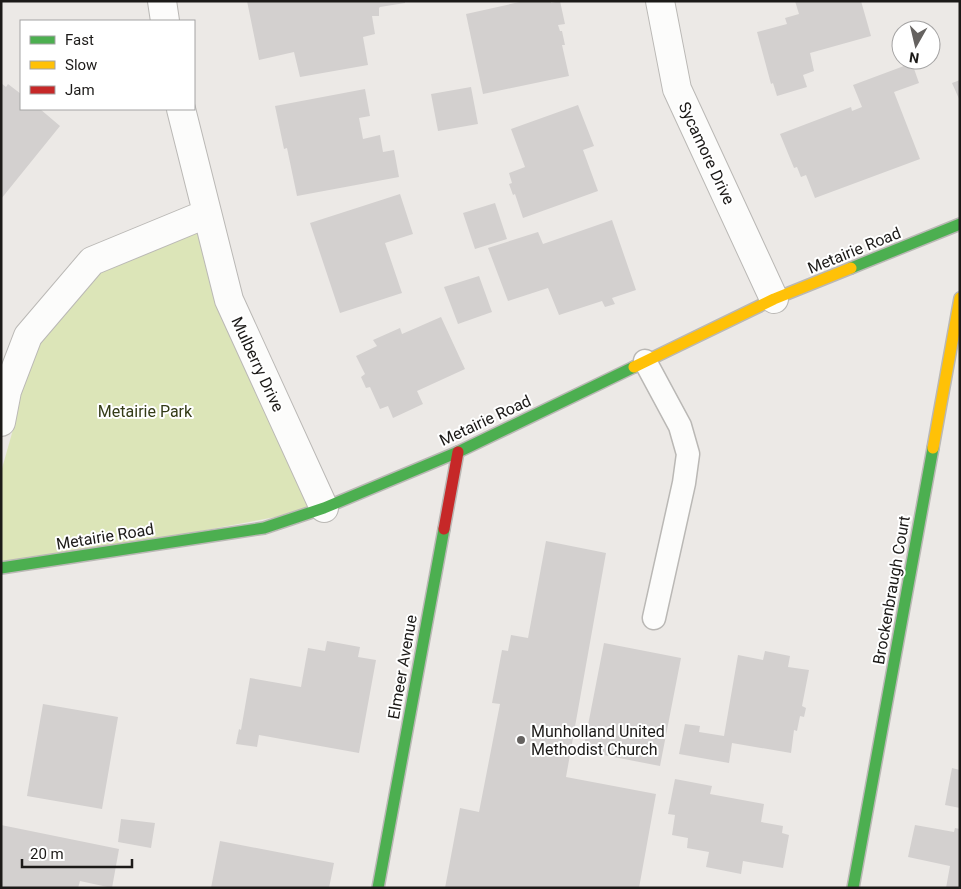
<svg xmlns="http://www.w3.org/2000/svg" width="961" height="889" font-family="Roboto,sans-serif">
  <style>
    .green { fill: #dce5b8 }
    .building { fill: #d3d0cf }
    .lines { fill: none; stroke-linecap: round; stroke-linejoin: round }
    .lane-casing { stroke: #bab8b5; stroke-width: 25 }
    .street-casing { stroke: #bab8b5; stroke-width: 30 }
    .fast-casing { stroke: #bab8b5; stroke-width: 14 }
    .slow-casing { stroke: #bab8b5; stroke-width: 14 }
    .jam-casing { stroke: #bab8b5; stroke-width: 14 }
    .lane { stroke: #fcfcfb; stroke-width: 22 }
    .street { stroke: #fcfcfb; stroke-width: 28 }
    .fast { stroke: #4caf50; stroke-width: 11 }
    .slow { stroke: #ffc107; stroke-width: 11 }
    .jam { stroke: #c62828; stroke-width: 11 }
    .poi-dot { fill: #656260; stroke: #fff; stroke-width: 2 }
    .labels { text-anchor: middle; stroke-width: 4; stroke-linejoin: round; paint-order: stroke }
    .street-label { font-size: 16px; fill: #1c1a18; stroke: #fff }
    .park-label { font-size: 16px; fill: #343c18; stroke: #fff }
    .poi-label { font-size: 16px; fill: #1c1a18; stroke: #fff; text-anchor: start }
  </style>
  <rect width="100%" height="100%" fill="#ece9e6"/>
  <!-- green -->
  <path class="green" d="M206 214 324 508 1 568V472L14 426 22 352 92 261Z"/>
  <!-- building -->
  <path class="building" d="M247 1H405V3L380 7 379 8V16H372L375 34 363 37 368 65 300 77 294 52 259 60Z
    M524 1H551V3L560 1 565 24 558 25 560 31H562L565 45H562L569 76 483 94 466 14Z
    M795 1H861L871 36 810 53 814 71 803 75 807 87 777 96 773 83 771 84 757 32 787 24 785 18 799 14Z
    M912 63 919 83 894 92 920 159 815 198 806 175 801 177 797 167 794 168 780 134 851 107 852 111 862 107 853 85Z
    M960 80V101L952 83Z
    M1 83 6 87 8 84 21 94V109H40L60 126 1 199Z
    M471 87 478 124 438 131 431 94Z
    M365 89 370 116 359 118 363 139 380 135 383 152 394 150 399 177 297 196 287 148 284 149 275 106Z
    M578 105 594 146 583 150 598 191 523 218 515 194 513 195 509 184 512 183 509 173 525 167 511 129Z
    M400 194 413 234 385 243 402 293 340 313 310 223Z
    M495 203 507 239 475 249 463 213Z
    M612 220 636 290 612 298 615 304 605 307 602 301 559 315 548 288 508 301 488 248 538 232 543 244Z
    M479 276 492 312 458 324 444 287Z
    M441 317 465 369 417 391 423 404 393 418 388 406 380 409 370 387 366 388 361 377 365 374 356 356 377 346 373 340 400 328 402 334Z
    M546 541 606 553 566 777 656 794 639 888H445L460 808 479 812 500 704 492 703 502 650 508 651 511 635 528 638Z
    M327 641 360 647 358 657 376 660 359 753 259 735 257 747 236 744 239 729 241 730 250 678 301 687 308 648 325 651Z
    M604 643 681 658 660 766 583 751Z
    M765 651 790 656 788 667 809 670 802 706 806 708 804 717 800 716 797 731 794 730 791 753 732 743 729 763 679 754 685 724 700 726 699 732 724 736 738 655 763 660Z
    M43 704 118 717 102 809 27 796Z
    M952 768 960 770V808L945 805Z
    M675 779 712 786 710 794 764 804 761 822 783 826 782 833 789 835 783 868 743 861 741 874 706 867 709 852 687 848 688 838 672 835 675 815 668 814Z
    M121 819 155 823 151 848 118 842Z
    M1 825 119 849 112 888 80 881 78 888H1Z
    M915 825 954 832 955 828 960 829V888H946L950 866 908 857Z
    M220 841 334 863 329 888H211Z"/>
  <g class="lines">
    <!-- lane casing -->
    <g class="lane-casing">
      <path id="lane" d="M645 361 680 426 688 454 684 483 654 618"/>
    </g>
    <!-- street casing -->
    <g class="street-casing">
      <path id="street" d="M162 1 165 21
        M660 1 677 89 774 299
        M181 109 229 300 324 508
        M1 422 7 391 28 336 92 261 206 214"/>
    </g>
    <!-- fast casing -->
    <g class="fast-casing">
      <path id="fast" d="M851 268 960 224
        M1 568 264 528 324 508 458 452 634 367
        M378 888 444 529
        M853 888 933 448"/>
    </g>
    <!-- slow casing -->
    <g class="slow-casing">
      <path id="slow" d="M634 367 774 299 851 268
        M933 448 960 298"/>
    </g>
    <!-- jam casing -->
    <g class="jam-casing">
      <path id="jam" d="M444 529 458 452"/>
    </g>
    <!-- lane -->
    <use href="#lane" class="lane"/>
    <!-- street -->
    <use href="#street" class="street"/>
    <!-- fast -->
    <use href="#fast" class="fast"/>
    <!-- slow -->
    <use href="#slow" class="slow"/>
    <!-- jam -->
    <use href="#jam" class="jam"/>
  </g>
  <!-- markers -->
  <circle class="poi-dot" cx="521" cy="740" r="5"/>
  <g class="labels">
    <!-- street labels -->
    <g class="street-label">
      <text transform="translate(707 153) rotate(65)" y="6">Sycamore Drive</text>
      <text transform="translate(854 250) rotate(-22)" y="6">Metairie Road</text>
      <text transform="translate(258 364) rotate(65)" y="6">Mulberry Drive</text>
      <text transform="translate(485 420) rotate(-25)" y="6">Metairie Road</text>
      <text transform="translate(105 536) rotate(-9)" y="6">Metairie Road</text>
      <text transform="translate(891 590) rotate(-80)" y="6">Brockenbraugh Court</text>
      <text transform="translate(402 667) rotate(-80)" y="6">Elmeer Avenue</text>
    </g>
    <!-- park labels -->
    <g class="park-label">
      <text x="145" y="417">Metairie Park</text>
    </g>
    <!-- poi labels -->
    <g class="poi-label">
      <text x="531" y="737">Munholland United<tspan x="531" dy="18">Methodist Church</tspan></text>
    </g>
  </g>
  <!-- border -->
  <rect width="961" height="889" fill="none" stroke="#1c1a18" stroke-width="5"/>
  <!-- legend -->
  <rect x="20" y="20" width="175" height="90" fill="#ffffff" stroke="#a4a3a3"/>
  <rect x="30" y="36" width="25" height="8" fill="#4caf50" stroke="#a4a3a3"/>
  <text x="65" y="45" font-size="15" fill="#1c1a18">Fast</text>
  <rect x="30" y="61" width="25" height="8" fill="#ffc107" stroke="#a4a3a3"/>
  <text x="65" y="70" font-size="15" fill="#1c1a18">Slow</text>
  <rect x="30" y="86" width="25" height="8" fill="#c62828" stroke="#a4a3a3"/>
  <text x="65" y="95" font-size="15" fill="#1c1a18">Jam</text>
  <!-- north arrow -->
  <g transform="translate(916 45) rotate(188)"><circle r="24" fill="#ffffff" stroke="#a4a3a3"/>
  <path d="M0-4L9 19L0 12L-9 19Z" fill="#656260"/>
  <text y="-8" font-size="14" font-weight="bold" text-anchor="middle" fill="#1c1a18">N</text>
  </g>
  <!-- scale -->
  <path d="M22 859v8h110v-8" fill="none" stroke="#1c1a18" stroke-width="2.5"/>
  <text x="30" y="859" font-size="15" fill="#1c1a18" stroke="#ffffff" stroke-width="4" paint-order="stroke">20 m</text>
</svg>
